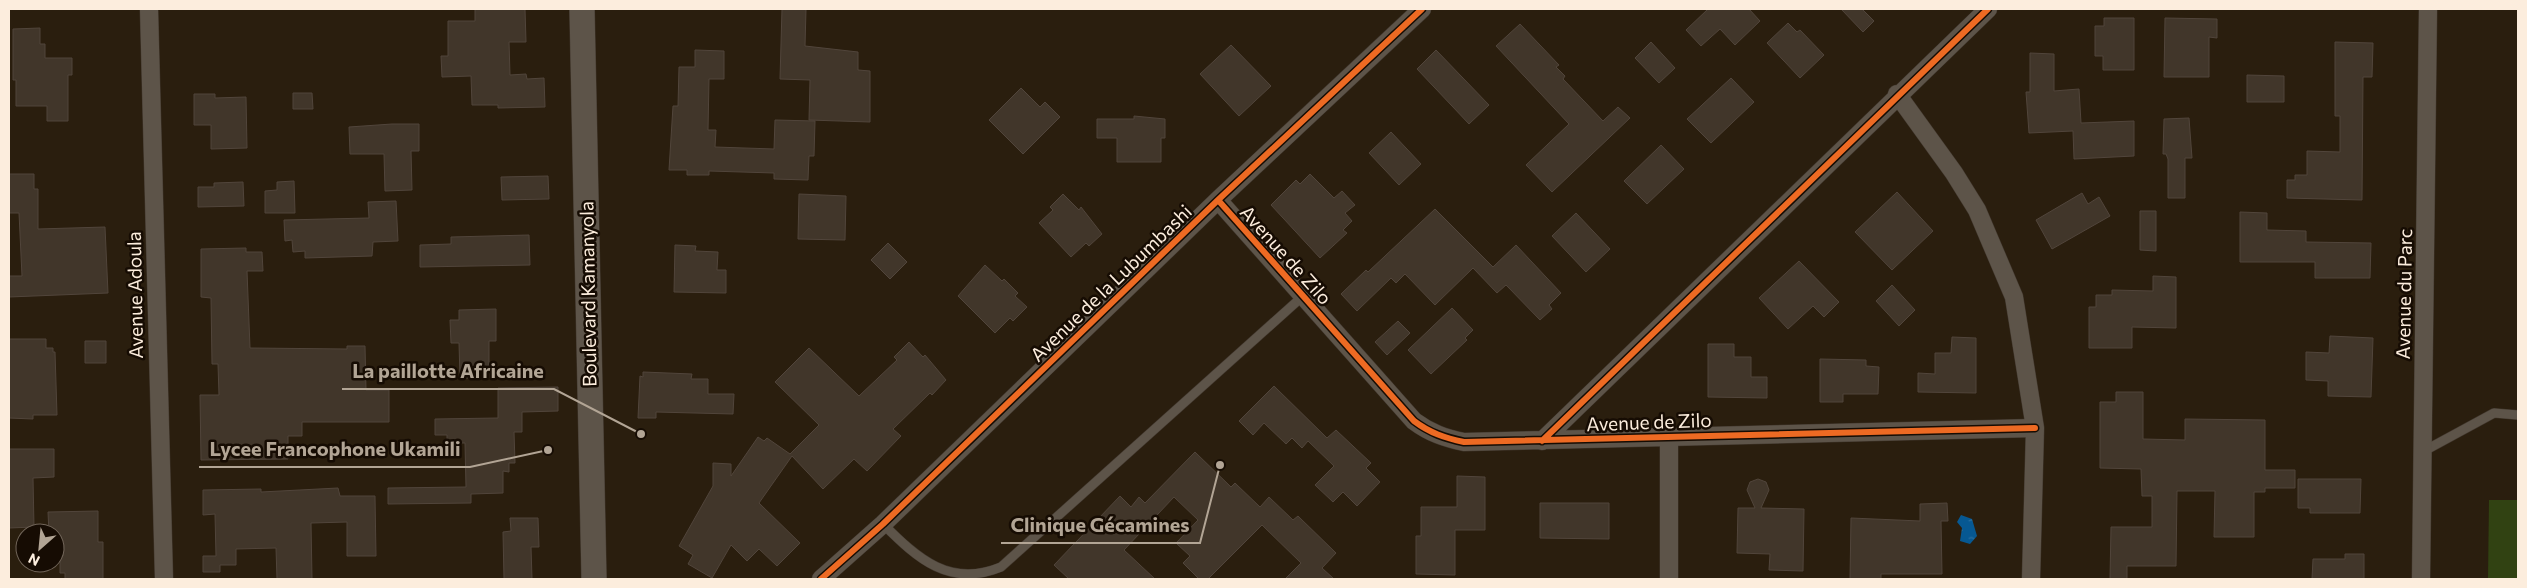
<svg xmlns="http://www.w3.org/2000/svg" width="2527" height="588" font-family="Commissioner,sans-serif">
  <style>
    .pitch { fill: #314212 }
    .water { fill: url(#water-ripples) }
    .building { fill: #41362a; stroke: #51453b }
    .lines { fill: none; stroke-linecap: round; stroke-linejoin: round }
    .service-casing { stroke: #41372d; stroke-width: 10 }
    .minor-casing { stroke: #41372d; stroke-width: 19 }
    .secondary-casing { stroke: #41372d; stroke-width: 26 }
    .service { stroke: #5d5449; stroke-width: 9 }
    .minor { stroke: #5d5449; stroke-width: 18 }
    .secondary { stroke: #5d5449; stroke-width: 25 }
    .cycleway-casing { stroke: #160c03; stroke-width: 9 }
    .cycleway { stroke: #ed6a23; stroke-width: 6 }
    .labels { text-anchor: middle; stroke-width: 5; stroke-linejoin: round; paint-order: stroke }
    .street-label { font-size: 19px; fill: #fceddd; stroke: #160c03 }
    .leader { fill: none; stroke: #b2a595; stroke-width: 2 }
    .callout-dot { fill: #b2a595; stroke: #160c03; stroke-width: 2 }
    .callout-label { font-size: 20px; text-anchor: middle; font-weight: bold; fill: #b2a595; stroke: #160c03; stroke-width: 5; stroke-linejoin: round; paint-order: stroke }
  </style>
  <defs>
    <pattern id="water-ripples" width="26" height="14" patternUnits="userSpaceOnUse" patternTransform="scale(1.25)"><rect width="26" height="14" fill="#065892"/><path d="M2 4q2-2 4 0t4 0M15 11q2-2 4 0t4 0" fill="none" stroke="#2b70a1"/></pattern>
  </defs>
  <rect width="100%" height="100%" fill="#2a1e0e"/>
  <!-- pitch -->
  <path class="pitch" d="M2489 500H2518V579H2488Z"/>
  <!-- water -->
  <path class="water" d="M1961 515 1972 519 1977 536 1970 544 1960 541 1962 528 1957 522Z"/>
  <!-- building -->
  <path class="building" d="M475 9H525L526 42H509L510 75 526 74 527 79 544 78 545 107 498 108V105H472L471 76 442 77 441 56H448V21H475Z
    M782 9H806L805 46 858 52V70L870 71V122L809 120 810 80 780 79Z
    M1708 9H1749L1760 21 1735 45 1720 29 1701 46 1686 30Z
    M1841 9H1862L1874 21 1863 32Z
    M2104 18H2134V70H2103V56H2095V26H2104Z
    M2165 18 2217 19V38L2209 37V77H2164Z
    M1788 23 1797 32 1800 30 1824 55 1800 78 1767 43Z
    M1520 24 1559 65 1556 67 1565 76 1563 79 1603 121 1618 107 1630 118 1552 192 1526 165 1569 124 1496 46Z
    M40 28V44H45V58H72V75H68V121H47V106H16V80H13V29Z
    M1651 42 1675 68 1659 83 1635 58Z
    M2335 42 2373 43 2372 77H2363L2362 200 2287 198V180H2295V175H2307V151L2340 152V116H2335Z
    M1231 45 1271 86 1239 116 1200 74Z
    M695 50 724 51V79H709L708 130H716L715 147 774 149 775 120 815 121 814 156H809L808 180 774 179V173L709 171V175H687V170H669L673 106H678L679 67H695Z
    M1436 50 1489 105 1469 124 1417 69Z
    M2030 53 2054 54V91L2079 89 2081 123 2134 121V156L2074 159 2073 131 2029 133 2026 92H2030Z
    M2247 75 2284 76V102H2247Z
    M1731 78 1754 102 1711 143 1687 119Z
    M1021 88 1040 107 1045 102 1060 117 1023 154 989 120Z
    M293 93H312L313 109H293Z
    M194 94H215V98L246 97 247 148 211 149V125H194Z
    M1134 116 1165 119V138H1161V162H1117V138H1097V119H1134Z
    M2189 118 2192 158H2185V198H2168V159L2166 154H2163L2164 119Z
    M392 124H419V151H411L412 190 385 191 384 154H350L349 127Z
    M1391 132 1421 164 1399 185 1369 153Z
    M1661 145 1684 169 1647 204 1624 181Z
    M9 174H34V189H38V229L105 227 108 293 9 297V276H22L19 213H9Z
    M1310 174 1334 198 1342 191 1355 205 1345 213 1352 221 1343 230 1347 233 1320 258 1271 205 1296 180 1300 184Z
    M548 176 549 199 502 200 501 177Z
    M294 181 295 213H265V191L277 190V182Z
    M243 182 244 206 198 207V187H214V183Z
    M1897 192 1933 231 1892 270 1855 232Z
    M2082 193 2088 204 2099 197 2110 216 2052 249 2036 220Z
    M799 194 846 196 845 240 798 239Z
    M1063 194 1079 210 1081 207 1102 234 1089 246 1086 243 1071 257 1039 223 1053 210 1050 207Z
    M396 201 398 241 373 242 372 256 305 258V251L293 252 292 240 285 241 284 220 369 218 368 202Z
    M1435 209 1493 267 1516 245 1561 293 1549 305 1552 309 1540 320 1506 285 1497 293 1473 268 1435 305 1405 274 1396 283 1391 278 1357 311 1341 294 1366 270 1368 272Z
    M2140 211H2156V251L2140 250Z
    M2240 212 2267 213V230L2306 231V242L2371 243 2370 278H2315V262H2240Z
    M1576 213 1610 249 1586 272 1552 236Z
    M529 235 530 265 420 267V245L451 244V237Z
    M888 243 907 262 890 279 871 260Z
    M675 245 696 246 695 251 718 252 717 270H726V293L674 292Z
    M246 248V252H262L263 271H247L250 348 347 349V346H365L366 390H389V422H302V436H288V459L201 460 200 395H219L218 364H212L211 298 201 297V249Z
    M1799 261 1839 302 1824 317 1813 306 1788 329 1759 298Z
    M985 265 1002 281 1004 279 1018 293 1015 296 1027 307 1013 321 1010 318 995 333 958 296Z
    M2153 276 2176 277V328L2132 327V348H2089V307H2096V295H2112V290L2153 291Z
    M1892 285 1915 310 1899 326 1876 301Z
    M1452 308 1473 330 1465 338 1467 340 1431 374 1408 350Z
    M496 309V341H489V378H460L459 343H451L450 320H459V310Z
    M1398 321 1410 333 1387 355 1375 342Z
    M2330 336 2373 338 2371 397 2328 396V381L2306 380V352L2329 353Z
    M1952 337 1976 338V393L1918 392V373L1935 374V353H1951Z
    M9 339H46V348H53V352H55L57 415H33V419L9 418Z
    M85 341H106V363H85Z
    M909 342 923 357 925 355 946 380 932 395 930 393 893 429 901 436 867 471 854 459 823 489 792 456 759 503 800 543 777 566 759 549 747 561 731 545 712 578 688 564 693 555 679 546 713 486V463L731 464V476L758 437 764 441 767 438 790 454 819 425 775 382 809 348 859 396 897 360 894 357Z
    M1708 344H1734V357H1751V377H1767V398L1708 397Z
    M1820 359 1866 360V366L1879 367 1878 394H1843V402H1820Z
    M643 372 692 374 691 379H708V394H734L733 414 656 412V418H638L640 376 643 377Z
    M1274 386 1327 438 1336 430 1371 463 1366 468 1380 482 1357 506 1343 492 1333 502 1315 485 1334 466 1308 441 1302 448 1292 438 1286 444 1264 423 1253 435 1239 421Z
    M558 387V411L522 412V432H514L515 463H509V472L503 471V493L471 494V503L388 504V488L466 487 465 443H447V435H435V419L498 418V388Z
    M2116 392H2143V439L2185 440V419L2265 420V470H2295V488H2265V492H2254V537H2214L2215 491H2177L2176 566H2127V579H2110L2111 527H2152V496H2142L2141 469 2100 468V402H2116Z
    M9 449H54V477L33 478 34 527 9 528Z
    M1195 452 1231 487 1235 483 1260 507 1269 497 1293 520 1298 516 1336 553 1322 568 1334 579H1285L1301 563 1262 525 1208 579H1199L1183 563 1190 556 1176 543 1198 520 1174 497 1124 550 1155 579H1069L1054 565 1120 496 1131 507 1139 497 1145 503Z
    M1457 476 1485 477V530H1455V575L1416 574V536H1421V507H1457Z
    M1758 479 1766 482 1769 490 1761 508 1804 509 1803 571 1769 570 1770 554 1737 553 1738 508H1755L1747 490 1750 482Z
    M2298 479H2361L2360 513H2310V508H2298Z
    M338 488 340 496H375L376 556H347V522L311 523 312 579H277L276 548 236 549V565H220V572H203V556H216L215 514 203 515V490L261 489V492Z
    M1540 503H1609V539L1540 538Z
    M1947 503 1948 521H1941L1942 574H1881V579H1850L1851 518 1920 521V504Z
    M98 511V542H103V579H65V573H60V539H55V533H49L48 512Z
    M510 518H538L539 547H531L532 579H504L503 532 511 531Z
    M2345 554H2364V579H2312L2313 559H2345Z"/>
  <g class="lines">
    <!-- service casing -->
    <g class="service-casing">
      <path id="service" d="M2424 451 2494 413 2518 415
        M883 524C918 559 950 588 1001 567L1303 296"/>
    </g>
    <!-- minor casing -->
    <g class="minor-casing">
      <path id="minor" d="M149 9 164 579
        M1897 94 1954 173 1977 210 2014 297 2035 428 2031 579
        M1218 200 1414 421C1430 433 1445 438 1464 442L2035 428
        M1542 441 1988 9
        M821 579 883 524 1218 200 1422 9
        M1669 579V436
        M2421 579 2428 9"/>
    </g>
    <!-- secondary casing -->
    <g class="secondary-casing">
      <path id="secondary" d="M582 9 594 579"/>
    </g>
    <!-- service -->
    <use href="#service" class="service"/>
    <!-- minor -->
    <use href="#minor" class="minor"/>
    <!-- secondary -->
    <use href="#secondary" class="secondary"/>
    <!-- cycleway casing -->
    <g class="cycleway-casing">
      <path id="cycleway" d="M1218 200 1414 421C1430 433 1445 438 1464 442L2035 428
        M1542 441 1988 9
        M821 579 883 524 1218 200 1422 9"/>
    </g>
    <!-- cycleway -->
    <use href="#cycleway" class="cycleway"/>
  </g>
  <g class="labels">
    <!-- street labels -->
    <g class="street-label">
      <text transform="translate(1286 255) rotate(48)" y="7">Avenue de Zilo</text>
      <text transform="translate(1111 283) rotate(-44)" y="7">Avenue de la Lubumbashi</text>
      <text transform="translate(588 294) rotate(-91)" y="7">Boulevard Kamanyola</text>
      <text transform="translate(2404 294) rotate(-89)" y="7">Avenue du Parc</text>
      <text transform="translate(135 295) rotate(-91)" y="7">Avenue Adoula</text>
      <text transform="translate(1649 422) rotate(-2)" y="7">Avenue de Zilo</text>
    </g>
  </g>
  <!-- callouts -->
  <path class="leader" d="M641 434L554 389H342M548 450L470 467H199M1220 465L1200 543H1001"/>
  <g class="callout-dot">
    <circle cx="641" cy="434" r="5"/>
    <circle cx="548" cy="450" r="5"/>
    <circle cx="1220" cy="465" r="5"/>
  </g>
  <g class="callout-label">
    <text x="448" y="378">La paillotte Africaine</text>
    <text x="335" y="456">Lycee Francophone Ukamili</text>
    <text x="1100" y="532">Clinique Gécamines</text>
  </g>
  <!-- border -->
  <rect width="2527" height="588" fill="none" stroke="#fceddd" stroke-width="20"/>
  <!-- north arrow -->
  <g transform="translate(40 548) rotate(207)"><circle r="24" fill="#160c03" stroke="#72665a"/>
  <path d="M0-4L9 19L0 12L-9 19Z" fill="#b2a595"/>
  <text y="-8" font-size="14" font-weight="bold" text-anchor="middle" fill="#fceddd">N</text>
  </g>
</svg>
